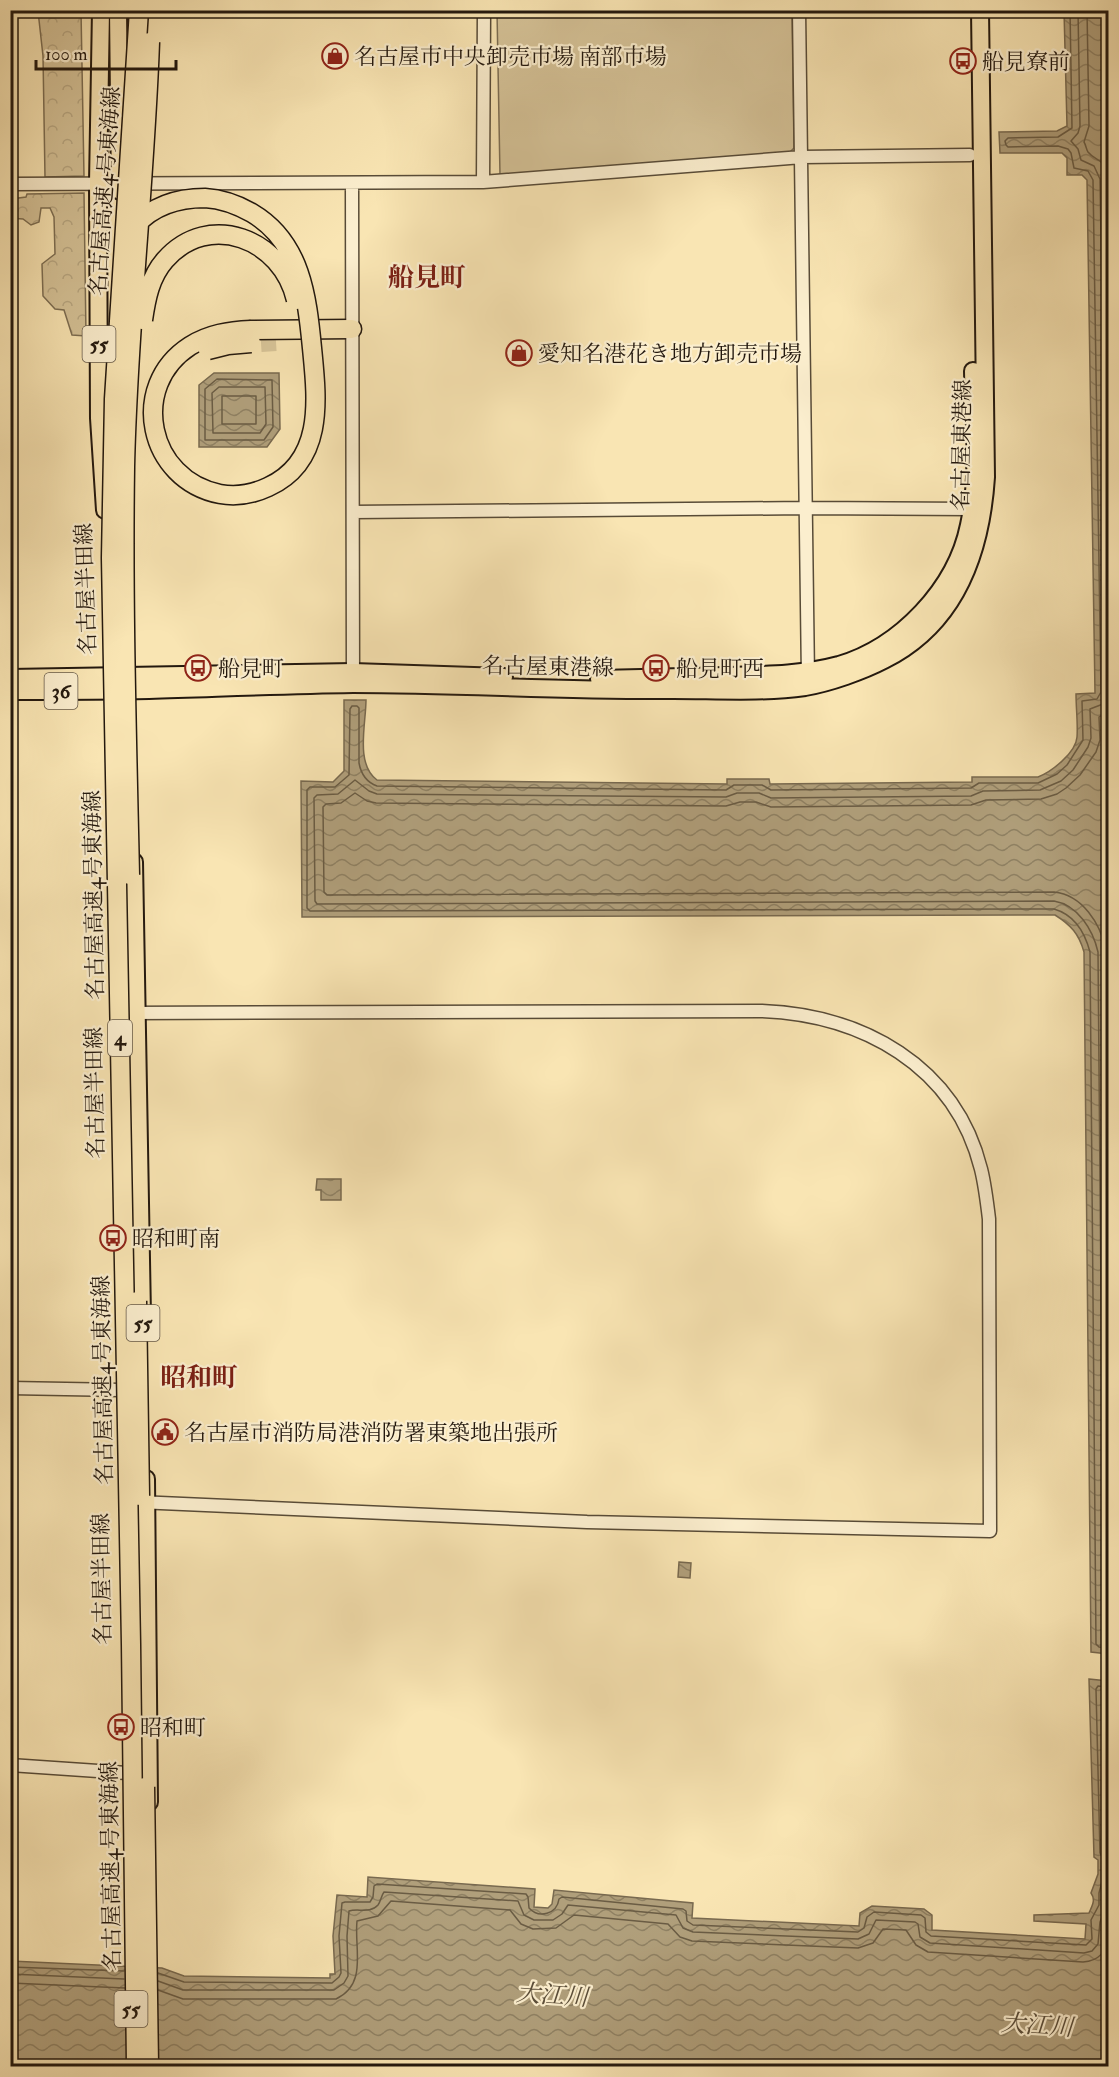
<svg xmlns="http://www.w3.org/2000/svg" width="1119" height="2077" font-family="'IM FELL Double Pica','Noto Serif JP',serif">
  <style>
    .forest { fill: url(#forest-crowns); stroke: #7c6d52; stroke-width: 1.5 }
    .park { fill: #d5c297; stroke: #7c6d52; stroke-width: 1.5 }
    .water { fill: url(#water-waves); stroke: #78694f; stroke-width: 1.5 }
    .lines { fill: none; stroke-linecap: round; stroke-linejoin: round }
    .shore { stroke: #6a5c44; stroke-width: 1.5 }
    .highway-tunnel { stroke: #d9c69a; stroke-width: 18; stroke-dasharray: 18 9; stroke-linecap: butt }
    .minor-casing { stroke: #584b37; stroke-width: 15 }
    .major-casing { stroke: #23180e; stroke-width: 20 }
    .highway-casing { stroke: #23180e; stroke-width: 21 }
    .minor { stroke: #fbeece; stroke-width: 12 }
    .major { stroke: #f9e5b3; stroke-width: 16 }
    .highway { stroke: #f9e5b3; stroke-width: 18 }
    .highway-bridge-casing { stroke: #23180e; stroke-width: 21; stroke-linecap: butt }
    .highway-bridge { stroke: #f9e5b3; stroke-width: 18 }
    .labels { text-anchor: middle; stroke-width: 4.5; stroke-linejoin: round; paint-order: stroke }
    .shield { fill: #fbeece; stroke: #645848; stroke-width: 1.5 }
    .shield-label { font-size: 21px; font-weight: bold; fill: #23180e }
    .poi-label { font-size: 22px; fill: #23180e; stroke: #fbeece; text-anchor: start }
    .street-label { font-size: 22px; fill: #23180e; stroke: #fbeece }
    .water-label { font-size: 24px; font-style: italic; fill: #5b4e3a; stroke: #fbeece }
    .quarter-label { font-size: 26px; font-weight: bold; fill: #7a1f14; stroke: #fbeece }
  </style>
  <defs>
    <pattern id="forest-crowns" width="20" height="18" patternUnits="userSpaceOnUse" patternTransform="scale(1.5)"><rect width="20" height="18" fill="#d5c297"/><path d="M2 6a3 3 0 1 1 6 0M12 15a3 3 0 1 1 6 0" fill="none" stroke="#b7a681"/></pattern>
    <pattern id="water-waves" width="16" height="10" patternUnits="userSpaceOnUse" patternTransform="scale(1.5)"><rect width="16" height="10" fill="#b09f7b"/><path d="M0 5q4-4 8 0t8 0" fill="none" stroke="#8f8163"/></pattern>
  </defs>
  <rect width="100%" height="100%" fill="#f9e5b3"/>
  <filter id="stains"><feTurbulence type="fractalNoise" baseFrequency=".00333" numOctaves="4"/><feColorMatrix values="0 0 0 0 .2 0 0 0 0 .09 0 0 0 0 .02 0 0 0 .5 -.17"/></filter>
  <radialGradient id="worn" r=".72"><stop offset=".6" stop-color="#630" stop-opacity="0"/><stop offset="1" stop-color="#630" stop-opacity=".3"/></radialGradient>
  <!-- forest -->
  <path class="forest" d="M38 11H81L84 176 45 177 43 56Z
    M84 193 86 336 72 335 64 310 55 309 43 296 42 264 55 254 54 217 50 208H41L39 222 31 225 23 219 10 218 11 199 26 197 27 194Z"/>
  <!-- park -->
  <path class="park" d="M497 11H792L794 148 789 153 500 175Z"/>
  <!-- water -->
  <path class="water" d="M1064 11H1108V1654L1091 1652 1084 952C1079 934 1071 925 1055 915L302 917 301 781 333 782 344 771V700H366C366 724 355 764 377 780L727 784V779H769L770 784 972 782V777H1038C1051 772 1076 753 1077 737 1078 724 1076 708 1076 694L1095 693 1087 180 1082 175H1067V158L1062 153H1000L999 132 1057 131 1067 126Z
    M214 373H279L280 429 267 447H199V385Z
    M317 1179H341V1200H321V1190H316Z
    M679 1562 691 1563 690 1578 678 1577Z
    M1089 1679 1108 1681V2066H11V1961L162 1968 184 1976 330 1978V1974H335L333 1936 337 1895 367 1897 368 1877 535 1889 534 1907 548 1908 552 1904 554 1890 693 1903 692 1918 859 1926 860 1913 872 1906 924 1909 932 1915V1930L1085 1939 1086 1924 1034 1921V1915L1089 1913C1092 1906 1096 1900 1091 1893L1098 1874V1860L1094 1857Z"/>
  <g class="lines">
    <!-- shore -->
    <path class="shore" d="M1070 10 1072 128 1058 137 1008 138 1005 141 1006 145 1008 147 1058 146 1068 149 1071 153 1074 168 1088 171 1093 180 1101 692 1097 699 1082 701 1083 740 1067 765 1057 774 1038 783H979L971 788 771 790 762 785H734L726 790 377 786C366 782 361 774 359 763V708L357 706H352L350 709 349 775 335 787H310L307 790V908L310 911 1054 909C1075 915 1085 933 1090 952L1096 1644 1099 1647 1108 1648
      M1078 10 1080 126 1078 133 1071 141 1078 149 1081 160 1094 166 1100 179 1108 665
      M1087 10 1089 126 1084 142C1086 145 1086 149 1088 152 1096 162 1103 157 1108 175
      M217 379 272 380 273 427 264 440H205V389Z
      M219 387H265L266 424 260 433H213L212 393Z
      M222 396H256V424H222Z
      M1108 696 1103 704 1090 709 1091 738 1088 747 1073 770 1061 781 1040 790 983 791 971 796 771 798 759 793H737L726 797 377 794 369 791 355 780 338 794 317 795 314 798 315 901 317 904 1054 901C1078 905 1093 930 1098 952L1104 1637 1108 1640
      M1108 711 1099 717 1100 740 1096 752 1080 775 1066 788 1057 794 1041 799 986 800 971 805 771 807 756 802H740L726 806 376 803 367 801 355 793 341 803 326 804 323 807 324 892 327 895 1054 892C1083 895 1100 924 1106 949L1108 1191
      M1108 1694 1105 1695 1103 1697 1108 1853
      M10 1967 124 1971
      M158 1973 184 1982 332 1983 339 1977 341 1973 339 1936 342 1903 345 1902H370L373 1897 374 1886 377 1884 526 1894 528 1897 529 1908C539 1919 557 1914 559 1899L562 1897 683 1909 686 1911 687 1921 693 1925 858 1932 864 1928 867 1917 874 1912 921 1915 925 1918 926 1932 931 1936 1086 1945 1092 1939 1091 1920 1099 1905V1893L1104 1874V1860L1100 1853 1096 1689 1098 1686 1108 1687
      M10 1974 124 1979
      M158 1981 183 1990H334L344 1983 348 1976 347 1936 349 1911C358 1908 370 1914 378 1905 381 1901 381 1896 384 1892L518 1901 524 1915 534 1920H553L562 1914 568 1905 676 1915 683 1928 693 1932 858 1939 869 1934 876 1920 915 1922 918 1924 920 1937 930 1943 1084 1953 1092 1951 1098 1944 1100 1922 1106 1907 1108 1888
      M10 1983 125 1988
      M158 1990 183 1999H336C368 1984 354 1949 357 1921L378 1916 391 1901 510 1910 521 1924 533 1929 556 1928 574 1915 668 1924 680 1937 692 1941 858 1948 873 1943 883 1929 906 1930 916 1945 928 1952 1083 1962C1099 1961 1107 1951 1108 1936"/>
    <!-- highway-tunnel -->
    <path class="highway-tunnel" d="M261 343 276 342"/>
    <!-- minor casing -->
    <g class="minor-casing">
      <path id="minor" d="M799 10 808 678
        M483 182 484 10
        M352 183 353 680
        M10 184 483 182 802 157 970 155
        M353 512 806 508 972 509
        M128 1013 762 1011C862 1015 955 1065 981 1169 985 1185 987 1202 989 1219L990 1531 587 1522 138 1502
        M10 1388 121 1390
        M10 1765 127 1773"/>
    </g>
    <!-- major casing -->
    <g class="major-casing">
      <path id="major" d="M101 10 98 183 99 418 105 510
        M118 10 120 191
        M10 678 353 672 504 677
        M599 679C641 678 683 677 726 676 763 675 802 675 839 665 900 647 956 589 969 525 980 475 974 422 973 371
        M10 691C57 691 103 691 149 690 217 688 285 685 353 684 460 684 566 691 673 690 717 690 762 693 805 687 829 683 863 671 884 660 956 624 981 553 986 477L980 10
        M134 862 142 1316
        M146 1479 149 1802"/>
    </g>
    <!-- highway casing -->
    <g class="highway-casing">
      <path id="highway" d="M251 330 352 329"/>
    </g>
    <!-- minor -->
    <use href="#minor" class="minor"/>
    <!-- major -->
    <use href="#major" class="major"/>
    <!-- highway -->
    <use href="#highway" class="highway"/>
    <!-- highway-bridge casing -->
    <g class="highway-bridge-casing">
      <path id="highway-bridge" d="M136 225C154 205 178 198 205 198 222 199 238 205 252 213 301 242 307 296 312 348 317 399 325 461 268 487 253 494 236 497 220 494 148 480 128 386 190 346 209 334 229 331 251 330
        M143 320C146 299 150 277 165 260 209 210 282 239 296 300
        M208 350 228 345 251 343
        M130 875C127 739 123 603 125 467 128 325 145 184 150 42
        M137 1301 140 1496
        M145 1787 149 2066
        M136 2066 131 1644 111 558 114 399 139 10"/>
    </g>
    <!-- highway-bridge -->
    <use href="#highway-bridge" class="highway-bridge"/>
  </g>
  <!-- icons -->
  <defs>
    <g id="shop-ring" transform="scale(1.35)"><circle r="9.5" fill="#fbeece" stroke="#8f2418" stroke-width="1.5"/><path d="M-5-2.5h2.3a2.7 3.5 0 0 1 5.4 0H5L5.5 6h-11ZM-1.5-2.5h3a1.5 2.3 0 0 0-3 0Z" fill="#8f2418"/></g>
    <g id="bus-ring" transform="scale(1.35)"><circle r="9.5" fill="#fbeece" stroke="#8f2418" stroke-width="1.5"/><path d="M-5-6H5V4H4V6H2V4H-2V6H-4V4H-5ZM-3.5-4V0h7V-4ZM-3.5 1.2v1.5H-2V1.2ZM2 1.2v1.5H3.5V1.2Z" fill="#8f2418"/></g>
    <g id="civic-ring" transform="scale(1.35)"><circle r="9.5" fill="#fbeece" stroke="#8f2418" stroke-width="1.5"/><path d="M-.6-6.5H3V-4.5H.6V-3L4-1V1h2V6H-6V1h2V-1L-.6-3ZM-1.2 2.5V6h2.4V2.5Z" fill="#8f2418"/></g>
  </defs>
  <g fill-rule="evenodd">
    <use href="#shop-ring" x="335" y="56"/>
    <use href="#bus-ring" x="963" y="61"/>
    <use href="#shop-ring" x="519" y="353"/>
    <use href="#bus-ring" x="198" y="668"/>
    <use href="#bus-ring" x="656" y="668"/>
    <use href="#bus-ring" x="113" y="1238"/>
    <use href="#civic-ring" x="165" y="1432"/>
    <use href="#bus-ring" x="121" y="1727"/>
  </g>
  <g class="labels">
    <!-- shield labels -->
    <g class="shield">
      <rect x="82.5" y="326" width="33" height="36" rx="4.5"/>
      <rect x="44.5" y="673" width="33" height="36" rx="4.5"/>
      <rect x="108" y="1020" width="24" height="36" rx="4.5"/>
      <rect x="126.5" y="1305" width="33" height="36" rx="4.5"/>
      <rect x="114.5" y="1991" width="33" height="36" rx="4.5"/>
    </g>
    <g class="shield-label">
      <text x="99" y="351">55</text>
      <text x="61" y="698">36</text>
      <text x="120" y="1045">4</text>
      <text x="143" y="1330">55</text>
      <text x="131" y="2016">55</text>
    </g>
    <!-- poi labels -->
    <g class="poi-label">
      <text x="354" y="64">名古屋市中央卸売市場 南部市場</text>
      <text x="982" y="69">船見寮前</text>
      <text x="538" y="361">愛知名港花き地方卸売市場</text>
      <text x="218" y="676">船見町</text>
      <text x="676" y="676">船見町西</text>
      <text x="132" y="1246">昭和町南</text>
      <text x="184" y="1440">名古屋市消防局港消防署東築地出張所</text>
      <text x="140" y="1735">昭和町</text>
    </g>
    <!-- street labels -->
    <g class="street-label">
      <text transform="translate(104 191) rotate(-86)" y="8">名古屋高速4号東海線</text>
      <text transform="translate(961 445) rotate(-89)" y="8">名古屋東港線</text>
      <text transform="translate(85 589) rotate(-92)" y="8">名古屋半田線</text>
      <text transform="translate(548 666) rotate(1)" y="8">名古屋東港線</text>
      <text transform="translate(93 895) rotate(-91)" y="8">名古屋高速4号東海線</text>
      <text transform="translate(94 1093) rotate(-91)" y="8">名古屋半田線</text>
      <text transform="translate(102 1380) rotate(-91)" y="8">名古屋高速4号東海線</text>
      <text transform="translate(101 1579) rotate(-91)" y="8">名古屋半田線</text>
      <text transform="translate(110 1866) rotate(-91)" y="8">名古屋高速4号東海線</text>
    </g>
    <!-- water labels -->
    <g class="water-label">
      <text transform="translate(552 1995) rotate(4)" y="8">大江川</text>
      <text transform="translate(1037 2025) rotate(4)" y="8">大江川</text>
    </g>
    <!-- quarter labels -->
    <g class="quarter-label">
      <text x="427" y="286">船見町</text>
      <text x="199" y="1386">昭和町</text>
    </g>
  </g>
  <!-- margin -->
  <rect width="1119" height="2077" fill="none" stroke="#f9e5b3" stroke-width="36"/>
  <rect x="12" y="12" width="1095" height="2053" fill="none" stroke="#23180e" stroke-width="3"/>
  <rect x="18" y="18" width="1083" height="2041" fill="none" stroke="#23180e" stroke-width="1.5"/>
  <!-- scale -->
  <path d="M36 60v9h140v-9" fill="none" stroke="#23180e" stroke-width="3"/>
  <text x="45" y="60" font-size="18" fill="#23180e" stroke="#fbeece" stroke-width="4.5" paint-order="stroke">100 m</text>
  <rect width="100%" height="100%" filter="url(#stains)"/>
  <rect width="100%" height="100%" fill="url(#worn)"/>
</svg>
